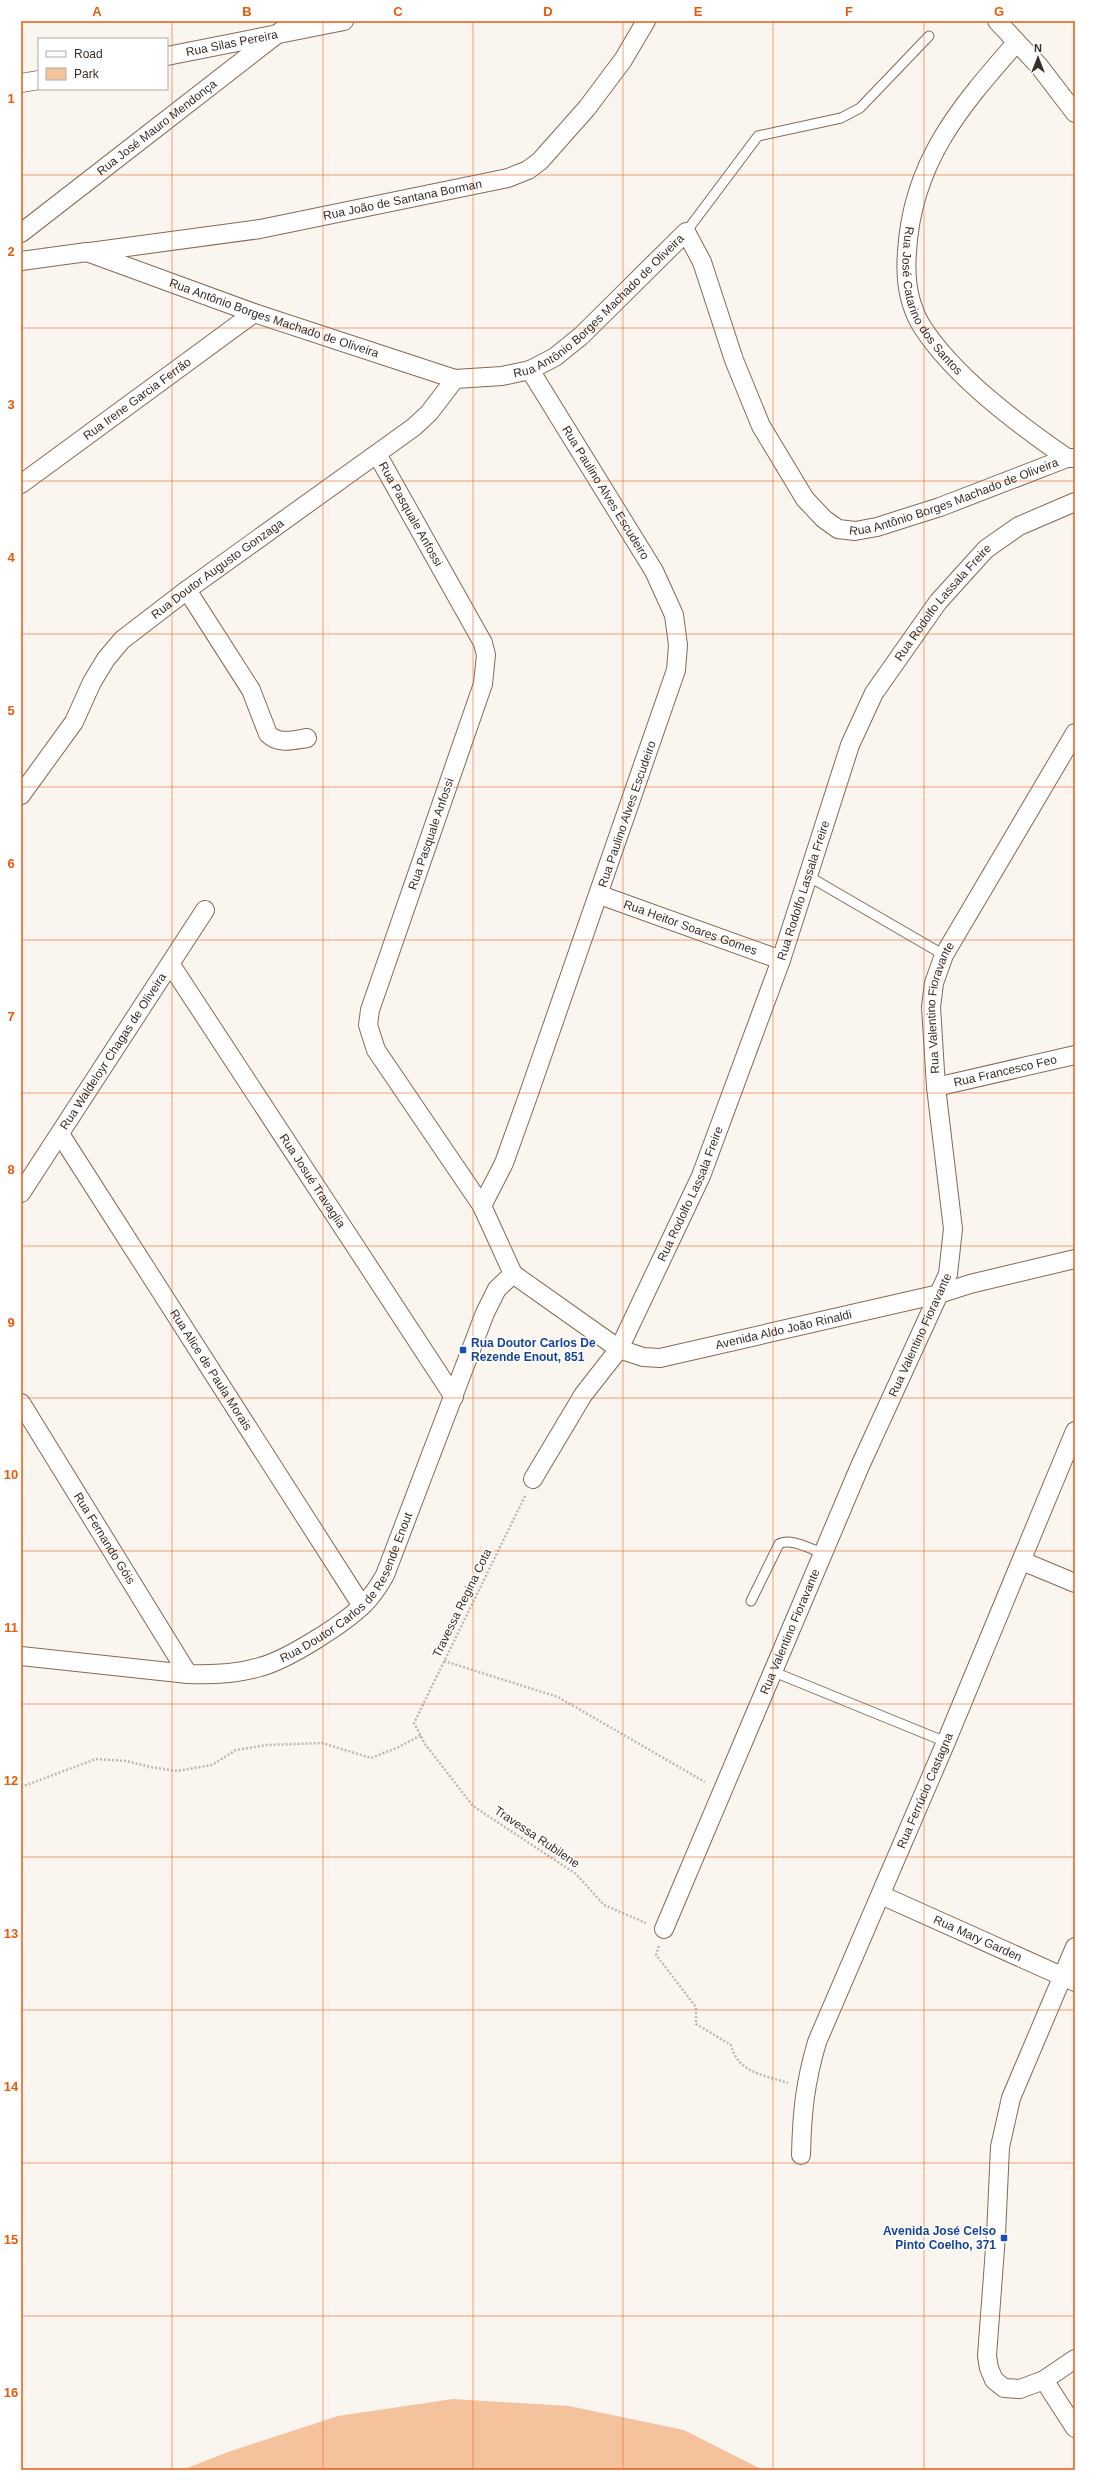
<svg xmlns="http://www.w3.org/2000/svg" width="1096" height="2491" font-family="Helvetica,sans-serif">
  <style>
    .green { fill: #f4c39e }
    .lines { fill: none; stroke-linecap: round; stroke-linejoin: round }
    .service-casing { stroke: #856a54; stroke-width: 11 }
    .minor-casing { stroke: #856a54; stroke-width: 20 }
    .path { stroke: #bfb7b1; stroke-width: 2.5; stroke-dasharray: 2 2; stroke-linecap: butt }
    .service { stroke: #fff; stroke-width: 9 }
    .minor { stroke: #fff; stroke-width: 18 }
    .grid { fill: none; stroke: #e8590c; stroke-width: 1; stroke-opacity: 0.55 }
    .transit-dot { fill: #1a4fb4; stroke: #fff; stroke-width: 1.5 }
    .labels { text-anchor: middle; stroke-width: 3; stroke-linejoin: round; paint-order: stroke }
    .street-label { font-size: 12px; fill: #392d24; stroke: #fff }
    .transit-label { font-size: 12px; font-weight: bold; fill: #164399; stroke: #fff; text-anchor: start }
    .neatline { fill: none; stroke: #e8590c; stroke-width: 1.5 }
    .grid-label { font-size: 13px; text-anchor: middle; font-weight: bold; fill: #e8590c }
  </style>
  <rect width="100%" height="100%" fill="#fbf5f0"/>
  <!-- green -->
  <path class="green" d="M453 2399 569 2406 684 2430 763 2470H182L228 2452 338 2416Z"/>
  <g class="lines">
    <!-- service casing -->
    <g class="service-casing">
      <path id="service" d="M686 232 758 136 841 118 860 108 929 36
        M808 876 944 955
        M751 1601 779 1544C790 1537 812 1550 823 1553
        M774 1672 946 1742"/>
    </g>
    <!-- minor casing -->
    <g class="minor-casing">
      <g id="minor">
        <path d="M997 21 1039 66 1075 113"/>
        <path id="s1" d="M1016 43C960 107 912 162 907 252 905 276 908 303 921 325 953 376 1018 424 1067 458H1075"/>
        <path id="s2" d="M167 56 344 21"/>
        <path d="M21 83 39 80"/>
        <path id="s3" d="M21 233 294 21"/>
        <path id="s4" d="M90 252 260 229 508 178 528 170 540 161 587 108 623 60 646 21"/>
        <path id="s5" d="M21 261 87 252 254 313 455 379 502 376 530 370 555 357 581 336 686 232 702 262 734 360 761 426 805 499 824 519 838 529 855 531 877 527 940 507 1067 458"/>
        <path id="s6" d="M530 370 654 571 674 615 678 645 676 670 528 1096 504 1163 482 1206 513 1274 619 1349 643 1357 660 1358 939 1294 970 1284 1075 1259"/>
        <path id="s7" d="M377 454 483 643 486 655 483 684 370 1010 368 1025 376 1050 482 1206"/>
        <path id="s8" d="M21 484 254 313"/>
        <path d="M187 590 251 690 268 734C279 745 294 740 307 738"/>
        <path id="s9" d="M21 795 74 722 92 682 106 659 122 640 187 590 414 427 429 413 455 379"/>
        <path id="s10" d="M600 895 781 960"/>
        <path id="s11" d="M171 965 454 1397"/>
        <path id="s12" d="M936 1087 1075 1055"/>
        <path id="s13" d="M60 1134 362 1606"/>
        <path id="s14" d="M21 1193 205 910"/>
        <path id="s15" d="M21 1403 188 1674"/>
        <path id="s16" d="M533 1479 583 1395 619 1349 701 1176 781 960 850 745 874 693 938 602 986 549 1019 526 1075 502"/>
        <path d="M1022 1561 1075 1583"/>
        <path id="s17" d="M21 1656 188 1674C213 1675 236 1674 260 1667 287 1660 344 1624 364 1604 373 1595 379 1586 385 1575L485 1313 497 1289 513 1274"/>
        <path id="s18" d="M881 1895 1075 1982"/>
        <path id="s19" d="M664 1929 860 1466 948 1274 953 1229 936 1087 931 1007 934 983 944 955 1075 733"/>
        <path d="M1075 1947 1011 2098 1000 2147 996 2235 987 2356 989 2368 994 2380 1004 2388 1020 2389 1044 2380 1075 2359"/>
        <path id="s20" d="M801 2155C802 2112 805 2083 817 2042L946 1742 1075 1431"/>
        <path d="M1044 2380 1075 2428"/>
      </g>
    </g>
    <!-- path -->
    <path class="path" d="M525 1496 414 1723 425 1744 473 1806 576 1874 604 1905 646 1923
      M444 1661 558 1697 705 1782
      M21 1787 96 1759 127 1761 150 1767 177 1771 212 1765 236 1750 267 1745 322 1743 371 1758 399 1747 421 1735
      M659 1946 656 1955 696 2007V2024L731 2045C738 2073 764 2075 788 2083"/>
    <!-- service -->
    <use href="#service" class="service"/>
    <!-- minor -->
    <use href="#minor" class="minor"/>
  </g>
  <!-- grid -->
  <path class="grid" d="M172 21V2470M323 21V2470M473 21V2470M623 21V2470M773 21V2470M924 21V2470M21 175H1075M21 328H1075M21 481H1075M21 634H1075M21 787H1075M21 940H1075M21 1093H1075M21 1246H1075M21 1398H1075M21 1551H1075M21 1704H1075M21 1857H1075M21 2010H1075M21 2163H1075M21 2316H1075"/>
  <!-- markers -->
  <g class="transit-dot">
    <rect x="459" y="1346" width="8" height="8" rx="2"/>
    <rect x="1000" y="2234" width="8" height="8" rx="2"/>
  </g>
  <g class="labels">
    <!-- street labels -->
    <g class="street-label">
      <text dy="4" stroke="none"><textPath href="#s2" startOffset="66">Rua Silas Pereira</textPath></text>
      <text dy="4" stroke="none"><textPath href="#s3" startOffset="172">Rua José Mauro Mendonça</textPath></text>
      <text dy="4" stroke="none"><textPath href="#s4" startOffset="317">Rua João de Santana Borman</textPath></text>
      <text dy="4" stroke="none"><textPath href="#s1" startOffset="297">Rua José Catarino dos Santos</textPath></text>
      <text dy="4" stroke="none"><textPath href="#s5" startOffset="625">Rua Antônio Borges Machado de Oliveira</textPath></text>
      <text dy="4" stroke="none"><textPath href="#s5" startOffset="265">Rua Antônio Borges Machado de Oliveira</textPath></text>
      <text dy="4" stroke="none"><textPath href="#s8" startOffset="144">Rua Irene Garcia Ferrão</textPath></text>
      <text dy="4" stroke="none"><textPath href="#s6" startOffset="144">Rua Paulino Alves Escudeiro</textPath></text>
      <text dy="4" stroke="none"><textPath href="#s5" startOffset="1201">Rua Antônio Borges Machado de Oliveira</textPath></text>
      <text dy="4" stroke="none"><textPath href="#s7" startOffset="69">Rua Pasquale Anfossi</textPath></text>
      <text dy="4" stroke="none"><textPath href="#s9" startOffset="305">Rua Doutor Augusto Gonzaga</textPath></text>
      <text dy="4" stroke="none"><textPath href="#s16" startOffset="975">Rua Rodolfo Lassala Freire</textPath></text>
      <text transform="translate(627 814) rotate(-71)" y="4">Rua Paulino Alves Escudeiro</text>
      <text transform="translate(431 834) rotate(-71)" y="4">Rua Pasquale Anfossi</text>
      <text dy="4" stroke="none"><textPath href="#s16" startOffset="651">Rua Rodolfo Lassala Freire</textPath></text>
      <text dy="4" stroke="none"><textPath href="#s10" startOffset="96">Rua Heitor Soares Gomes</textPath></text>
      <text dy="4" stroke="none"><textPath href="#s19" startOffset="983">Rua Valentino Fioravante</textPath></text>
      <text dy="4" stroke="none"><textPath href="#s14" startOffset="169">Rua Waldeloyr Chagas de Oliveira</textPath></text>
      <text dy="4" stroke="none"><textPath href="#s12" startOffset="71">Rua Francesco Feo</textPath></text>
      <text dy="4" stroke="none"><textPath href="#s11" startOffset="258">Rua Josué Travaglia</textPath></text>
      <text dy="4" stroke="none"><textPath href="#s16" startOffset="327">Rua Rodolfo Lassala Freire</textPath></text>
      <text dy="4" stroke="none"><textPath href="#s6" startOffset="1284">Avenida Aldo João Rinaldi</textPath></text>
      <text dy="4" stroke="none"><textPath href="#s19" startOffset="647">Rua Valentino Fioravante</textPath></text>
      <text dy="4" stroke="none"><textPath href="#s13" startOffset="280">Rua Alice de Paula Morais</textPath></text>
      <text dy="4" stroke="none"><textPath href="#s15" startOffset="159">Rua Fernando Góis</textPath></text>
      <text dy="4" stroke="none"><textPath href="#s17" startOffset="364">Rua Doutor Carlos de Resende Enout</textPath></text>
      <text transform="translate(462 1603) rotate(-64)" y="4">Travessa Regina Cota</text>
      <text dy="4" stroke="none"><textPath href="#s19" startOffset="323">Rua Valentino Fioravante</textPath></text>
      <text dy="4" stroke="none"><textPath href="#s20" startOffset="388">Rua Ferrúcio Castagna</textPath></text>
      <text transform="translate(537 1837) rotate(34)" y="4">Travessa Rubilene</text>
      <text dy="4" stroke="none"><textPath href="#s18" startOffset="106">Rua Mary Garden</textPath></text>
    </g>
    <!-- transit labels -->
    <g class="transit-label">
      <text x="471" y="1347">Rua Doutor Carlos De<tspan x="471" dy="14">Rezende Enout, 851</tspan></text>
      <text x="996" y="2235" text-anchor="end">Avenida José Celso<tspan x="996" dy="14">Pinto Coelho, 371</tspan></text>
    </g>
  </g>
  <!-- border -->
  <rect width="1096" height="2491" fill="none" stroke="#ffffff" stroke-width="44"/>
  <!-- legend -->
  <rect x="38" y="38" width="130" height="52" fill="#ffffff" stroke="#b0aba7"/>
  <rect x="46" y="51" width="20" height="6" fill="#ffffff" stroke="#b0aba7"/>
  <text x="74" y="58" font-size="12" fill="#392d24">Road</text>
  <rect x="46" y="68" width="20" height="12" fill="#f4c39e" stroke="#b0aba7"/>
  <text x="74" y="78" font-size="12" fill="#392d24">Park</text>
  <!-- north arrow -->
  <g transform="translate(1038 58)" stroke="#ffffff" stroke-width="3" paint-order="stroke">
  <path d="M0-3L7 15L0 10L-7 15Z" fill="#392d24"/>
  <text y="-6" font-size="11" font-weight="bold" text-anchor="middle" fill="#392d24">N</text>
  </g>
  <rect x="22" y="22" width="1052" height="2447" class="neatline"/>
  <g class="grid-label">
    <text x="97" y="16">A</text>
    <text x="247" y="16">B</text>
    <text x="398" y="16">C</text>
    <text x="548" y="16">D</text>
    <text x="698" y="16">E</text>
    <text x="849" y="16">F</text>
    <text x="999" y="16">G</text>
    <text x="11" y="103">1</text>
    <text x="11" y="256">2</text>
    <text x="11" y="409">3</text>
    <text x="11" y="562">4</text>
    <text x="11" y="715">5</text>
    <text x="11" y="868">6</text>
    <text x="11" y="1021">7</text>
    <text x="11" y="1174">8</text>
    <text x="11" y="1327">9</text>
    <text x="11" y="1479">10</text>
    <text x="11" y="1632">11</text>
    <text x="11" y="1785">12</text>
    <text x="11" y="1938">13</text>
    <text x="11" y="2091">14</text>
    <text x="11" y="2244">15</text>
    <text x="11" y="2397">16</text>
  </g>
</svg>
